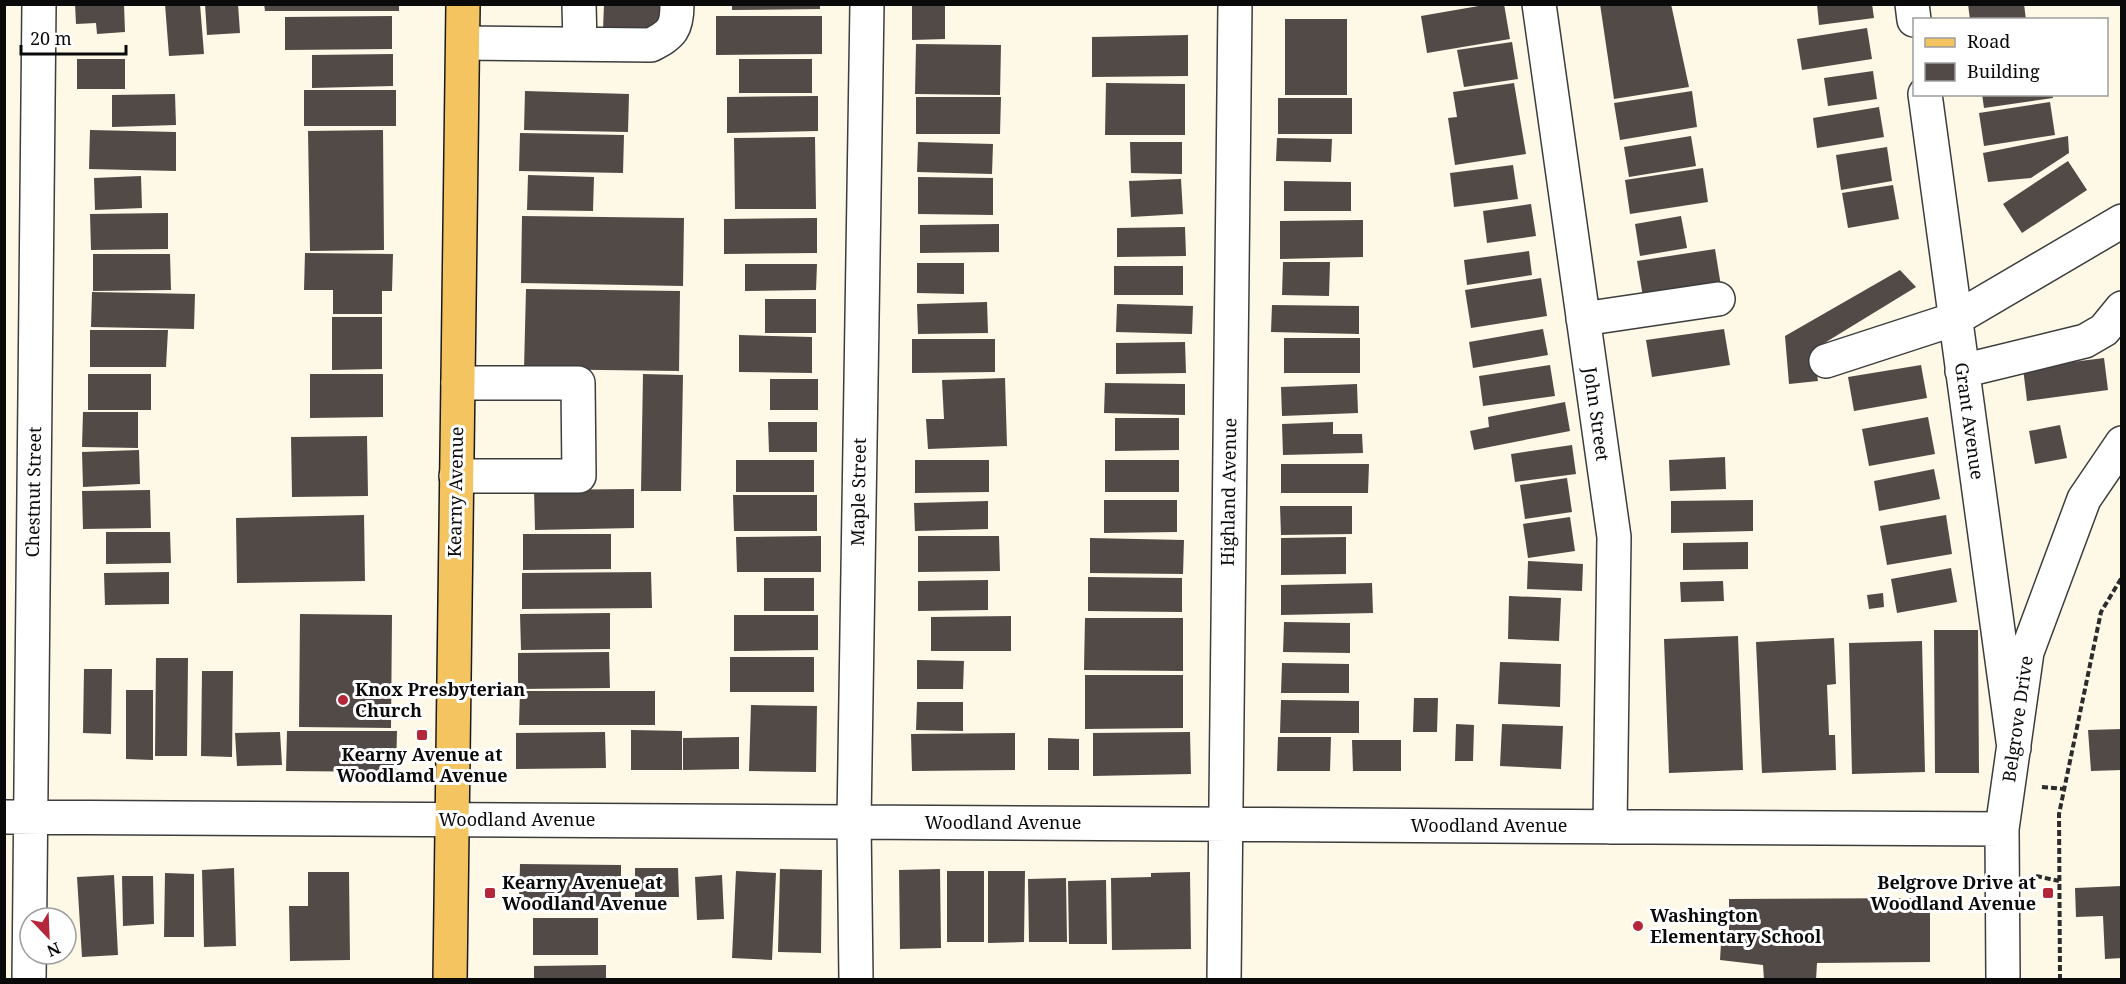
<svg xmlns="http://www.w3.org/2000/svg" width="2126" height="984" font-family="'Noto Serif',serif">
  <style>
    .building { fill: #524a47 }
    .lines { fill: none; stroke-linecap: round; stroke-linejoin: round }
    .minor-casing { stroke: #3d3d3d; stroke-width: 36 }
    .major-casing { stroke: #1b1b1b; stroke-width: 36 }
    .path { stroke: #2c2c2c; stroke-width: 4; stroke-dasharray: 6 3; stroke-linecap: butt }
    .minor { stroke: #fff; stroke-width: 33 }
    .major { stroke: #f4c461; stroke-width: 33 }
    .poi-dot { fill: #b4273a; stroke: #fff; stroke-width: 2 }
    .labels { text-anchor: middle; stroke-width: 6; stroke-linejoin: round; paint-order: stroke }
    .street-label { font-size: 18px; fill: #0a0a0a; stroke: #fff }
    .poi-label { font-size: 18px; font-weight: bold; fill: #0a0a0a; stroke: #fff; text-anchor: start }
  </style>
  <rect width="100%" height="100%" fill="#fef8e7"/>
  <!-- building -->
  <path class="building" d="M75 4H124L125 32 97 34 96 23 76 24Z
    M165 4H200L204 54 169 56Z
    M205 4H238L240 33 207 35Z
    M264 4H399V11H265Z
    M604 4H662L661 32 603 30Z
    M732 4H820V9L732 10Z
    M912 4H945V39L912 40Z
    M1490 4H1504L1510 39 1427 53 1421 16Z
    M1600 4H1671L1689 87 1614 99Z
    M1817 4H1872L1874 18 1819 25Z
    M1968 4H2024L2026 20H1970Z
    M392 16V49L285 50V17Z
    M716 16H822V54L716 55Z
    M1285 19H1347V95H1285Z
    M1867 28 1872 59 1802 70 1797 39Z
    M1188 35V76L1092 77V37Z
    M1512 42 1518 79 1464 87 1457 50Z
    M916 44 1001 45 1000 95 915 94Z
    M393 54V86L312 88V55Z
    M77 59H125V89H77Z
    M739 59H812V93H739Z
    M1873 71 1877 99 1828 106 1824 78Z
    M1106 83 1185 84V135H1105Z
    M1514 83 1526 154 1455 165 1448 118 1457 117 1453 92Z
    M304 90H396V126H304Z
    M525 91 629 94 628 132 524 130Z
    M1692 91 1697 127 1620 140 1614 103Z
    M175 94 176 125 112 127V95Z
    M1982 94H2052L2053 98 1984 108Z
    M818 96V131L727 133V97Z
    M916 97H1001L1000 134H916Z
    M1278 98H1352V134H1278Z
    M2050 102 2055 135 1984 146 1979 113Z
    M1879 107 1884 137 1817 148 1813 118Z
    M90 130 176 132V171L89 169Z
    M383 130 384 250 310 251 308 131Z
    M520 133 624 135 623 173 519 171Z
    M1691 136 1696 166 1629 177 1624 147Z
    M2068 136 2069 153 2031 178 1988 182 1983 153Z
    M815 137 816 209H735L734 138Z
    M1277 138 1332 139 1331 162 1276 161Z
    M918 142 993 144 992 174 917 172Z
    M1130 142H1182V174L1131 173Z
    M1887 147 1892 181 1841 190 1836 155Z
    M2068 161 2087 190 2022 233 2003 204Z
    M1513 165 1518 199 1454 207 1450 173Z
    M1703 168 1708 202 1630 214 1625 180Z
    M528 175 594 177 593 211 527 210Z
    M141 176 142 208 95 210 94 178Z
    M918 177 993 178V215L918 214Z
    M1181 179 1183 214 1131 217 1129 181Z
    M1284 181 1351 182V211H1284Z
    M1893 185 1899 219 1848 228 1842 193Z
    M1531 204 1536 236 1487 243 1483 211Z
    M168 213V249L91 250 90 214Z
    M522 216 684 218 683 286 521 283Z
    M1681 216 1687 248 1640 256 1635 224Z
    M817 218V253L724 254V219Z
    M1363 220V257L1280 259V221Z
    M999 224V252L920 253V225Z
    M1185 227 1186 256 1117 257V228Z
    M1715 249 1721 286 1643 297 1637 261Z
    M1529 251 1532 275 1467 285 1464 260Z
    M305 253 393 254 392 291H382V314H333V290H304Z
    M93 254H170L171 290 93 291Z
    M1283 262H1330L1329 296 1282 295Z
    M917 263H964V294L917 293Z
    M745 264H817L816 290 745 291Z
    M1114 266H1183V295H1114Z
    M1900 270 1916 287 1813 350 1818 381 1789 384 1785 336Z
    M1541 278 1547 316 1471 328 1465 290Z
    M526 289 680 291 679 371 524 369Z
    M92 292 195 294 194 329 91 327Z
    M765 299H816V333H765Z
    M987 302 988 333 918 334 917 304Z
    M1117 304 1193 306 1192 334 1116 332Z
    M1272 305 1359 306V334L1271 332Z
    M332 317H382V369L332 370Z
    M1543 329 1548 355 1473 368 1469 342Z
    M1724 329 1730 365 1652 377 1646 340Z
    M90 330H168L166 367H90Z
    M739 335 812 337V373L739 372Z
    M1284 338H1360V373H1284Z
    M912 339H995V372L912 373Z
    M1185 342 1186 373 1116 374V343Z
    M2104 358 2108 390 2027 401 2023 368Z
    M1550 365 1555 396 1483 406 1479 376Z
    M1921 365 1927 398 1854 411 1848 377Z
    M88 374H151V410H88Z
    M310 374H383V417L310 418Z
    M643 374 683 375 681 491H641Z
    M1005 378 1007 446 928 449 926 419H944L942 380Z
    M770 379H818V410H770Z
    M1105 383 1185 384V415L1104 413Z
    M1357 384 1358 413 1282 416 1281 387Z
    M1565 402 1570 431 1474 450 1470 431 1489 427 1488 417Z
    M83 412H138V448L82 447Z
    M1928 417 1935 454 1869 466 1862 429Z
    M1115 418H1179V450L1115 451Z
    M768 422H817V452H769Z
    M1333 422V434H1362L1363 453 1283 455 1282 424Z
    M2060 425 2067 458 2035 464 2029 431Z
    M367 436 368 496 292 497 291 437Z
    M1572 445 1576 474 1515 482 1511 454Z
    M139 450 140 484 83 487 82 452Z
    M1725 457 1726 489 1670 491 1669 460Z
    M736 460H814V492H736Z
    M915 460H989V492L915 493Z
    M1105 460H1179V492H1105Z
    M1281 464H1369L1368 493H1281Z
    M1934 469 1940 499 1879 511 1874 481Z
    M1567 478 1572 512 1525 519 1520 485Z
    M634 489V528L535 530 534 490Z
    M150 490 151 528 83 529 82 491Z
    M733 495H817V531H734Z
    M1104 500H1177V532L1104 533Z
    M1753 500V531L1671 533V501Z
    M988 501V529L915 531 914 503Z
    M1280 506H1352V534L1281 535Z
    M364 515 365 581 237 583 236 518Z
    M1946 515 1952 554 1887 565 1880 526Z
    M1570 517 1575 551 1528 558 1523 524Z
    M106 532H170L171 563 106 564Z
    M523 534H611V569L523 570Z
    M821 536V572H737L736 537Z
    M918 536H999L1000 571 918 572Z
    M1346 537V574L1281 575V538Z
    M1090 538 1184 540 1183 574 1090 573Z
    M1748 542V569L1683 570V543Z
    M1528 561 1583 564 1582 591 1527 589Z
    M1951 568 1957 602 1897 613 1891 579Z
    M169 572V604L105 605 104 573Z
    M651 572 652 608 522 609V573Z
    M1088 577 1182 578V612L1088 611Z
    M764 578H814V611H764Z
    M988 580V610L918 611V581Z
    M1723 581 1724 601 1681 602 1680 582Z
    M1372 583 1373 613 1281 615V585Z
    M1883 593 1884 607 1869 609 1867 595Z
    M1509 596 1561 598 1559 641 1508 639Z
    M610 613V649L521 650 520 614Z
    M300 614 392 615 391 728 299 727Z
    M734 615H818V650L734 651Z
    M1011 616V651H931V617Z
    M1085 618H1183V671L1084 670Z
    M1284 622 1350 623V653L1283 652Z
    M1934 630H1978L1979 773H1935Z
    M1738 636 1743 770 1669 773 1664 639Z
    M1834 638 1836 684 1827 685 1829 735H1835L1836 770 1762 773 1756 642Z
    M1922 641 1925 772 1852 774 1849 643Z
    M609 652 610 688 518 689V653Z
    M730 657H814V692H730Z
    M156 658H188L187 756H155Z
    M917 660 964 661 963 689H917Z
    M1500 662 1561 664 1560 707 1498 704Z
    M1282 663 1349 664V693H1281Z
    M84 669H112L111 734 83 733Z
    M202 671H233L232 757 201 756Z
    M1085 675H1183V728L1085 729Z
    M126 690H153V760L126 759Z
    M520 691H655V725H519Z
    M1414 698H1438L1437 732H1413Z
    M1281 700 1359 701V733H1280Z
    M917 702H963V731L916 730Z
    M751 705 817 706 816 772 749 771Z
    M1456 724 1474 725 1473 761H1455Z
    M1502 724 1563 726 1561 769 1500 766Z
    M2122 729V770L2091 771 2088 730Z
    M631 730 682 731V770H631Z
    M287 731H397L396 772 286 771Z
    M280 732 282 765 237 766 235 733Z
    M605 732 606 768 516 769V733Z
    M1190 732 1191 774 1093 776V733Z
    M1015 733V770L912 771 911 734Z
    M739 737V769L683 770V738Z
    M1278 737H1331L1330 771H1277Z
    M1048 738 1079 739V770H1048Z
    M1352 740H1401V771H1353Z
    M520 864 621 865V907L519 906Z
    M234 868 236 946 204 947 202 870Z
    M635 868H678L679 897H635Z
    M780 869 822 870 821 953 778 952Z
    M940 869 941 948 900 949 899 870Z
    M736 871 776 873 772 960 732 958Z
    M947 871H984V942H947Z
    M988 871H1025L1024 942 988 943Z
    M308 872H349L350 960 290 961 289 906H308Z
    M1190 872 1191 949 1112 950 1111 878 1151 877V873Z
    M165 873 194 874V937H164Z
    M114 875 118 955 82 957 77 877Z
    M722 875 724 919 697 920 695 877Z
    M122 876H153L154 924 123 926Z
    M1066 878 1067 942H1029L1028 879Z
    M1106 880 1107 944H1069L1068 881Z
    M2122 886V958L2105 959 2103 916 2076 917 2075 888Z
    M1930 898V962L1817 963 1816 980H1764L1763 965 1720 960 1721 943H1729V899Z
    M533 918H598V955H533Z
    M606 965V980H534V966Z"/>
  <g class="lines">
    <!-- minor casing -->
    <g class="minor-casing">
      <path id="minor" d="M579 4 580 44
        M1539 4 1614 537 1610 827
        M1912 4 1914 20
        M463 43 651 45C672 34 677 29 677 4
        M1925 94 2014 748
        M1583 319 1718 299
        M1826 361 1955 319 2122 221
        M1962 371 2085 341 2104 330 2122 308
        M456 476H579L578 383H458
        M4 817 2002 829
        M29 980 39 4
        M856 980 854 822 867 4
        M1224 980 1235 4
        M2003 980 2002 829 2027 652 2084 499 2122 443"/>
    </g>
    <!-- major casing -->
    <g class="major-casing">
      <path id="major" d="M450 980 463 4"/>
    </g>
    <!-- path -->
    <path class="path" d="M2042 787 2064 789
      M2036 876 2059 881
      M2060 980 2059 814 2101 612 2122 577"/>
    <!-- minor -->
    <use href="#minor" class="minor"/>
    <!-- major -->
    <use href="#major" class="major"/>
  </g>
  <!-- markers -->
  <g class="poi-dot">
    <circle cx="343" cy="700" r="6"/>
    <rect x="416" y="729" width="12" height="12" rx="3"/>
    <rect x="484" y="887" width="12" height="12" rx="3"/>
    <rect x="2042" y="887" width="12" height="12" rx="3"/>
    <circle cx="1638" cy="926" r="6"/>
  </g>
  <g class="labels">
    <!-- street labels -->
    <g class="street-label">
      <text transform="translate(1596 414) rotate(82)" y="6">John Street</text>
      <text transform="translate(1969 421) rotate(82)" y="6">Grant Avenue</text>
      <text transform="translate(34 492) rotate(-89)" y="6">Chestnut Street</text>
      <text transform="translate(456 492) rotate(-89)" y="6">Kearny Avenue</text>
      <text transform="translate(859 492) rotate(-89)" y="6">Maple Street</text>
      <text transform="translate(1229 492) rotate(-89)" y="6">Highland Avenue</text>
      <text transform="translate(2018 719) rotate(-82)" y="6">Belgrove Drive</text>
      <text x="517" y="826">Woodland Avenue</text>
      <text x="1003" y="829">Woodland Avenue</text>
      <text x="1489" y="832">Woodland Avenue</text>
    </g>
    <!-- poi labels -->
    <g class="poi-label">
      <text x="355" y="696">Knox Presbyterian<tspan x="355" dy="21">Church</tspan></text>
      <text x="422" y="761" text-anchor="middle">Kearny Avenue at<tspan x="422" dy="21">Woodlamd Avenue</tspan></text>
      <text x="502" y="889">Kearny Avenue at<tspan x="502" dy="21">Woodland Avenue</tspan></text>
      <text x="2036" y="889" text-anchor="end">Belgrove Drive at<tspan x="2036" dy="21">Woodland Avenue</tspan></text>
      <text x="1650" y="922">Washington<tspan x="1650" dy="21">Elementary School</tspan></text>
    </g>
  </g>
  <!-- border -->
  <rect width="2126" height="984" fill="none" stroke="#0a0a0a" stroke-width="12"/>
  <!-- legend -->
  <rect x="1913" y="18" width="195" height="78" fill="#ffffff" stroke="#9d9d9d" stroke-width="1.5"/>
  <rect x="1925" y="38" width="30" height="9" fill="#f4c461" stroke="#9d9d9d" stroke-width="1.5"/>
  <text x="1967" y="48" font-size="18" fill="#0a0a0a">Road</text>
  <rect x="1925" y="63" width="30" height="18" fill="#524a47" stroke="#9d9d9d" stroke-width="1.5"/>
  <text x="1967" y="78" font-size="18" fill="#0a0a0a">Building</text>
  <!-- north arrow -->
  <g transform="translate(48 936) rotate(157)"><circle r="28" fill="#ffffff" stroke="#9d9d9d" stroke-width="1.5"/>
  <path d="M0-4.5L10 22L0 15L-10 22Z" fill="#b4273a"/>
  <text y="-9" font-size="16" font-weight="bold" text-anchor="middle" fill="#0a0a0a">N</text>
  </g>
  <!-- scale -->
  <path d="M21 45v9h105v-9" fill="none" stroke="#0a0a0a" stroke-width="3"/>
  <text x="30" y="45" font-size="18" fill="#0a0a0a" stroke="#ffffff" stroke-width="4.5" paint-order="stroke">20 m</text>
</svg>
